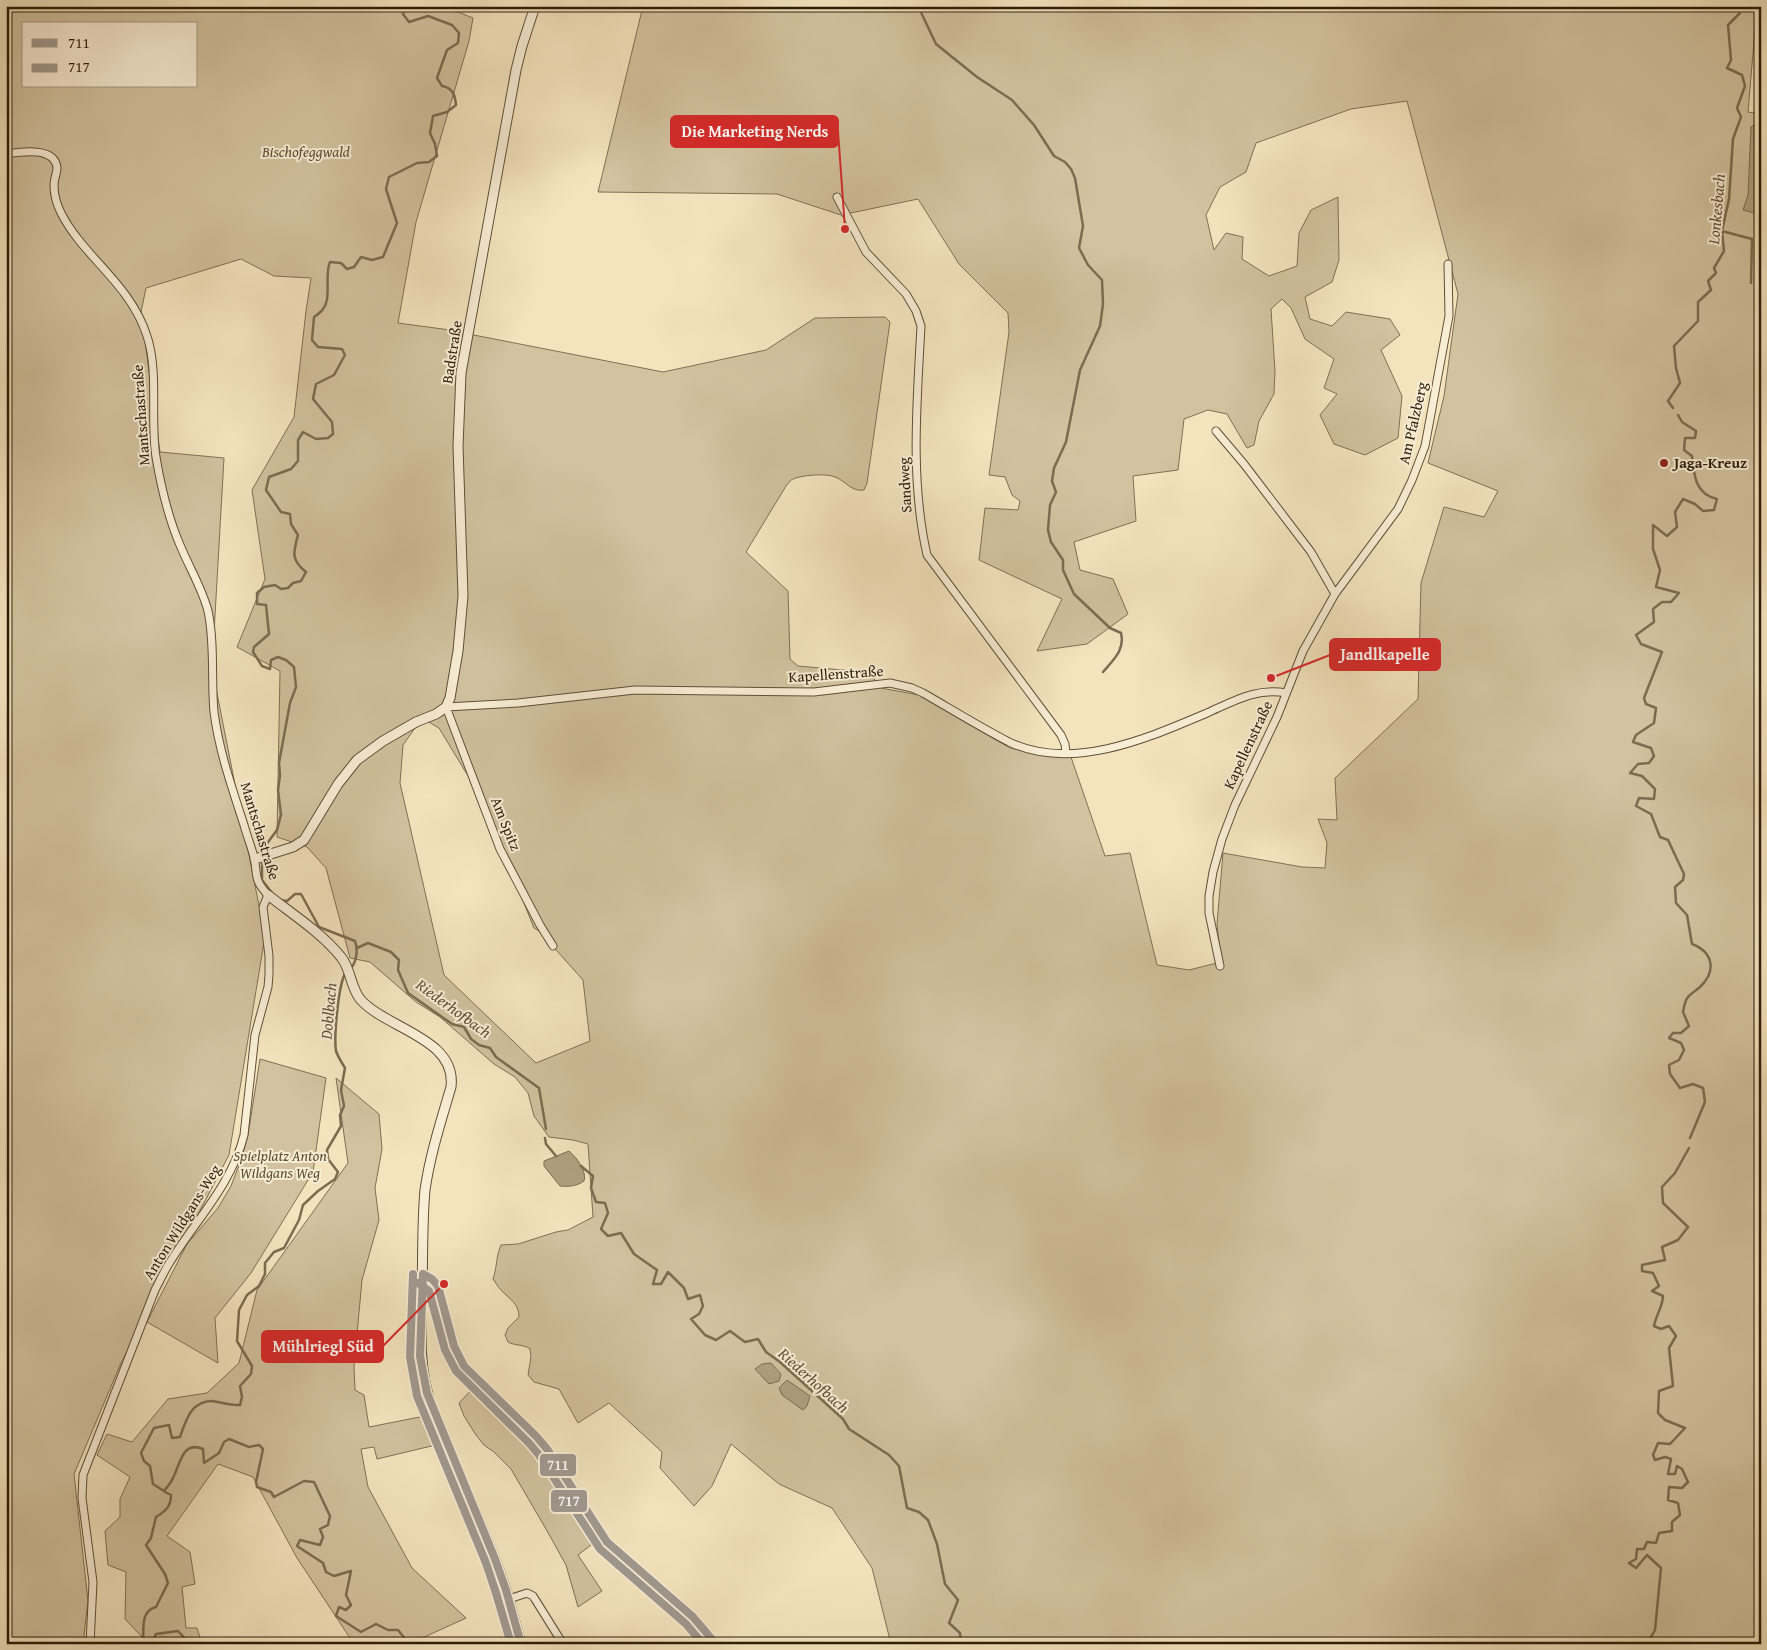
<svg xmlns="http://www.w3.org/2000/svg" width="1767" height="1650" font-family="'Gentium Book Plus',serif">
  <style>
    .green { fill: #d2c29f; stroke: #807054; fill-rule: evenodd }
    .water { fill: #b0a080; stroke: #7c6c50 }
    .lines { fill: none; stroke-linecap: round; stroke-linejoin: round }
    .stream { stroke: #7c6c50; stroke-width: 2.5 }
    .minor-casing { stroke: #5f4f36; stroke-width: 9 }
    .tertiary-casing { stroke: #5f4f36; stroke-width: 11 }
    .minor { stroke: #f8edd5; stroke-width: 7 }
    .tertiary { stroke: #f8edd5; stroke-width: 9 }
    .bus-1-casing { stroke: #f8edd5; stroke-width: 11 }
    .bus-2-casing { stroke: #f8edd5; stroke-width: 11 }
    .bus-1 { stroke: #a09990; stroke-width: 8 }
    .bus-2 { stroke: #a09990; stroke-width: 8 }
    .poi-dot { fill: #8f2418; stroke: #f8edd5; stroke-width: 2 }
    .labels { text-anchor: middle; stroke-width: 4; stroke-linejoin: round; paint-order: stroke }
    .park-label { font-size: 15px; font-style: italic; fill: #5f4f36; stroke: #f8edd5 }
    .street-label { font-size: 15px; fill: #2d1d09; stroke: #f8edd5 }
    .poi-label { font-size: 15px; font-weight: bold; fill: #2d1d09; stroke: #f8edd5; text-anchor: start }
    .water-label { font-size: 16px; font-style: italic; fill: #615139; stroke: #f8edd5 }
    .leader { fill: none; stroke: #d62828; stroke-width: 2 }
    .callout-dot { fill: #d62828; stroke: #f8edd5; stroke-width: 2 }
    .callout { fill: #d62828; stroke: #d62828; stroke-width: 2 }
    .callout-label { font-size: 16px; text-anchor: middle; font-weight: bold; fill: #fff }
    .line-badge { stroke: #f8edd5; stroke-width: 2 }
    .badge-label { font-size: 14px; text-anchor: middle; font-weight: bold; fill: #fff }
  </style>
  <rect width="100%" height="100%" fill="#f4e4be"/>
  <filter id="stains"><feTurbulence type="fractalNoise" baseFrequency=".004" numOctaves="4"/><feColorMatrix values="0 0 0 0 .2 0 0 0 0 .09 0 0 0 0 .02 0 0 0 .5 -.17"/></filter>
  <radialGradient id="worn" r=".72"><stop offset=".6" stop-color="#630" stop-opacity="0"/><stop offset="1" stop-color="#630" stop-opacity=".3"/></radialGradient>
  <!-- green -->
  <path class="green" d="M6 6H437L439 10 458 12 473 18 469 41 416 222 398 323 443 329 663 372 766 350 815 318 885 317 890 322 867 483 864 490C851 492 846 481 835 477 827 473 799 475 791 480 789 482 788 484 786 486L746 552 788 591 790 659 798 666 865 672 879 683 881 688 919 695 1010 748 1049 756 1071 757 1105 856 1130 853 1157 965 1189 970 1221 962 1217 924 1223 853 1302 867 1325 868 1327 843 1318 819 1337 820 1335 778 1418 699 1421 583 1444 507 1484 517 1498 491 1428 463 1444 396 1458 294 1407 101 1351 109 1256 143 1246 172 1220 187 1206 215 1214 250 1226 233 1243 237 1242 259 1269 276 1297 266 1299 233 1311 210 1338 197 1339 260 1332 282 1305 297 1310 319 1332 326 1346 312 1390 319 1400 335 1381 350 1402 396 1398 438 1365 455 1334 444 1320 415 1337 394 1324 388 1334 359 1305 339 1291 308 1282 299 1271 309 1275 371 1274 394 1259 421 1254 445 1247 448 1227 414 1208 410 1184 419 1178 470 1133 476 1136 521 1074 542 1080 570 1113 579 1128 614 1087 644 1037 651 1062 599 979 560 985 508 1018 510 1020 501 1012 495 1005 477 989 475 1009 332 1008 313 959 264 918 199 841 215 777 194 598 192 643 6H1757L1748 112 1761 114V1644H891L872 1568 832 1508 779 1484 731 1444 712 1486 694 1506 660 1468 662 1452 609 1403 578 1423 559 1389 534 1382 528 1375 531 1357 530 1349C524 1344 515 1346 508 1342L505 1335 508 1328 519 1317C519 1303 509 1299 501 1290 498 1287 496 1283 493 1279 497 1268 496 1256 501 1245L518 1244 556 1232 568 1230 593 1217 588 1144 573 1140 549 1137 534 1116 528 1093 515 1077 494 1064 440 1017 416 1002 370 962 350 958 326 868 307 847 277 837 280 671 237 647 265 579 252 490 294 417 306 311 311 278 274 276 241 259 146 288 141 312 160 452 224 458 212 668 265 936 229 1155 121 1363 74 1474 88 1601 83 1644H6ZM24 24H196V86H24ZM427 721 439 728 482 799 534 928 539 931 583 980 590 1041 536 1063 444 975 400 783 403 745 415 728Z
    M260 1059 326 1078 313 1172 251 1273 215 1318 218 1363 147 1322 187 1244 218 1208 231 1186 242 1157 248 1135Z
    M336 1078 379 1114 382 1149 375 1188 379 1220 362 1280 354 1367 355 1390 364 1395 369 1427 430 1415 440 1444 377 1459 374 1447 361 1449 368 1487 412 1568 466 1618 420 1639 417 1644H354L297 1558 253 1477 218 1464 167 1536 190 1552 195 1584 182 1587 186 1628H197L202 1644H142V1637L125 1619 126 1572 108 1565 105 1531 120 1517V1499L130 1477 97 1455 107 1434 132 1442 168 1399 207 1393 239 1363 257 1290 348 1163Z
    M477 1384 533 1438 544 1451 600 1538 578 1555 602 1591 578 1607 566 1565 546 1529 511 1469 494 1452 484 1445 476 1435 464 1416 459 1403Z"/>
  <!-- water -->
  <path class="water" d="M1761 121V215L1743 210 1748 195 1751 127Z
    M569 1151C577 1158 587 1171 584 1181 577 1186 569 1187 560 1186L544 1166V1161Z
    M771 1363 781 1374 779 1381 769 1384 755 1369 762 1364Z
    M787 1380 810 1396 807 1406 803 1410 782 1395 779 1388Z"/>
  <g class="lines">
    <!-- stream -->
    <path class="stream" d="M918 6 936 44 977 77 1012 100 1034 125 1054 156 1065 162 1071 169 1075 178 1083 226 1079 248 1088 265 1102 280 1103 304 1100 326 1080 370 1066 442 1054 468 1052 481 1056 492 1050 505 1048 530 1051 542 1063 560V570L1074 594 1110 628 1121 633C1125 650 1114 659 1103 672
      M1722 231 1752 239 1751 283
      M1673 408 1668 401 1680 383 1676 368 1674 346 1698 321V302L1711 290 1708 281 1716 273 1714 268 1724 251 1722 231 1729 199 1733 139 1741 117 1737 108 1745 86 1742 75 1727 68 1731 60 1728 25 1740 13 1738 6
      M1678 415 1682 422 1696 431 1695 438H1685L1684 450 1692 456C1694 475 1695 494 1717 499L1714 510 1703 511 1695 504 1683 499 1675 512 1677 527 1667 536 1653 525V549L1660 570 1656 587 1679 593 1671 602H1662L1653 609 1654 622 1636 635 1641 644 1662 652 1644 698 1646 704 1656 708 1654 723 1636 735 1633 742 1651 748 1654 756 1649 763 1638 764 1630 773 1642 776 1655 789 1654 799 1639 798 1636 806 1651 814 1660 837 1668 840 1684 874 1683 880 1675 887 1676 903 1687 915 1692 944C1713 952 1717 971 1700 987 1697 990 1691 993 1688 997 1685 1000 1684 1007 1683 1012L1689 1026 1681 1033H1673L1669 1038 1681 1043 1684 1050 1679 1060 1669 1065 1670 1074 1680 1088 1693 1084 1703 1088 1705 1102 1690 1138
      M263 849 277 830 281 815 278 790 280 775 279 763 290 703 296 687 294 667 286 660 278 657 271 660 270 669 262 666 253 652 254 647 269 634 266 605 257 604V593L264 587 275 585 281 589 288 588 293 583 301 581 306 572C291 560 293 553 298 535L291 524 290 514 281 512 266 490 269 477 291 469 298 461V440L303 432 316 439 328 438 333 434 332 422 313 399 316 384 334 375 345 355 342 349 318 347 312 340 314 317C317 315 321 312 323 309 332 298 324 275 330 262L341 263 347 269 354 267 361 257 372 260 383 257 397 223 386 189 389 177 417 163 429 162 437 156 435 144 430 133 433 116 447 112 456 105C455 95 453 88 442 86L437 78 447 50 458 43 459 33 452 25 428 16 409 22 403 14 406 6
      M262 862V880L272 893
      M280 900 287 901 295 894H301L319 927 355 941C358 949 357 961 351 968
      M357 948 368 943 391 952 399 960 398 970 408 993 452 1024 464 1027 471 1039 479 1045 490 1048 496 1057 539 1088 546 1129
      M347 971C338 980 334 1038 336 1051 338 1057 342 1063 345 1068L341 1090 344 1106 340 1115 341 1126 327 1150 328 1159 338 1172 335 1179 318 1191 303 1205 299 1220 284 1248 274 1252 265 1263V1274L259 1286 247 1295 239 1310 237 1341 252 1366 251 1374 240 1386 242 1397 240 1405C229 1406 222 1402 212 1401 191 1401 186 1420 180 1437L172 1438 169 1425 154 1428 141 1453 144 1461 150 1466 153 1484 164 1491C167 1487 171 1483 173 1478 180 1465 182 1440 203 1449L204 1463 219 1453 224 1442 229 1439 249 1447 259 1445 263 1449 256 1482 257 1487 271 1492 274 1497 304 1481 314 1482 330 1516 328 1525 320 1529 323 1537 320 1545 300 1540 297 1546 323 1563 326 1572 334 1576 351 1571 346 1595 351 1605 346 1610 339 1607 336 1616 361 1632 376 1624 388 1630H398L406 1640V1644
      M545 1138 546 1144 556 1156
      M581 1166 593 1176 591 1188 596 1202 605 1203 608 1213 601 1229 608 1236 621 1233 634 1254 657 1270 653 1284H661L668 1272 684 1288 688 1299 700 1295 703 1306 699 1314 691 1319 705 1335 716 1340 730 1331 745 1342 758 1339 766 1352 780 1362 843 1419 849 1429 889 1455 899 1466 907 1508 919 1512 928 1520 937 1544 945 1584 958 1600 949 1623 960 1633 961 1643 964 1644
      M143 1644C144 1630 140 1611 156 1607L168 1583 165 1574 146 1545 151 1538 156 1517C166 1511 171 1506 171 1495L165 1492
      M152 1644 156 1634 178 1631 190 1644
      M1647 1644 1655 1630 1661 1568 1647 1555 1636 1568 1629 1563 1636 1559 1637 1549H1644L1647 1542 1656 1543 1659 1533 1672 1531V1522L1680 1515 1678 1503 1668 1500 1669 1487 1682 1488 1688 1482 1682 1469 1677 1466 1675 1474H1668L1671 1459 1665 1457 1655 1460 1653 1455 1658 1443 1670 1444 1685 1428 1665 1420 1658 1413 1659 1391 1673 1386 1669 1348 1676 1336 1669 1326 1661 1329 1654 1326C1656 1315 1663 1306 1663 1296L1652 1291 1659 1286 1653 1273 1642 1271V1265L1665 1260 1662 1247 1678 1240 1688 1227 1663 1203 1662 1187 1675 1173 1689 1148"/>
    <!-- minor casing -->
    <g class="minor-casing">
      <path id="minor" d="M6 154C20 152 55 146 57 168 57 173 54 179 54 185 54 194 57 205 61 213 84 258 130 283 147 336 159 372 150 419 156 457 161 487 168 517 180 545 189 567 202 588 208 611 215 644 211 679 214 712 219 751 232 788 244 825 247 836 251 846 254 857 258 876 253 879 268 895L263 907 269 956V975L268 987 255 1035 244 1135C232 1184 196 1220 170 1262 164 1271 160 1281 155 1290L83 1475 82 1498 93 1582 90 1644
        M837 197 866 252 906 294 916 311 921 326C917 402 910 480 927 555L1061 735 1065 744 1066 753
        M1216 431 1244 464 1311 552 1335 594
        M553 946 540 925 500 849 446 707 518 703 635 690 814 692 890 683 912 688 923 693C951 709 980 727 1009 742 1072 772 1148 738 1207 713 1232 702 1257 687 1286 693
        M1220 966 1209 913V896L1213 872 1222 839 1235 805 1277 717 1303 651 1335 594 1398 509 1412 480 1425 446 1449 316 1448 264
        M423 1274 432 1279 438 1286 454 1346 464 1366 536 1436 547 1449 607 1542 693 1617 716 1644
        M509 1599 527 1593 533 1596 563 1644"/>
    </g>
    <!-- tertiary casing -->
    <g class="tertiary-casing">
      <path id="tertiary" d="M255 859 293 847 304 840 338 784 357 760 383 741 416 722 436 714 446 707 450 698 458 651 463 596 458 446 461 373 516 70 522 46 535 6
        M268 895C292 914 322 933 341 957 351 969 350 986 360 999 386 1029 457 1038 451 1087 441 1121 430 1155 425 1190 422 1223 423 1256 422 1289 421 1332 418 1364 431 1406L495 1559 506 1590 521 1644"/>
    </g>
    <!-- minor -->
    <use href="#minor" class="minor"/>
    <!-- tertiary -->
    <use href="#tertiary" class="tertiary"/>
    <!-- bus-1 casing -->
    <g class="bus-1-casing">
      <path id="bus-1" d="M423 1274 432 1279 438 1286 454 1346 464 1366 536 1436 547 1449 607 1542 693 1617 716 1644
        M423 1274 420 1356 427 1393 495 1559 506 1590 521 1644"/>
    </g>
    <!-- bus-2 casing -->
    <g class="bus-2-casing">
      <path id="bus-2" d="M413 1274 410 1357 417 1396 486 1563 496 1593 511 1644
        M418 1283 429 1291 445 1350 456 1371 529 1443 539 1455 600 1549 686 1624 703 1644"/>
    </g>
    <!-- bus-1 -->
    <use href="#bus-1" class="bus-1"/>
    <!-- bus-2 -->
    <use href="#bus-2" class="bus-2"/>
  </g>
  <!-- markers -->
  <circle class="poi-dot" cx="1664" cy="463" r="5"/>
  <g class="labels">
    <!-- park labels -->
    <g class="park-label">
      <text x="306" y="157">Bischofeggwald</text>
      <text x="280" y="1161">Spielplatz Anton<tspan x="280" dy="17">Wildgans Weg</tspan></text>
    </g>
    <!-- street labels -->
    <g class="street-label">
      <text transform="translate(452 352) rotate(-81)" y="5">Badstraße</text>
      <text transform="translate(141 415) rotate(-94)" y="5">Mantschastraße</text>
      <text transform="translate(1413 423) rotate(-77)" y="5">Am Pfalzberg</text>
      <text transform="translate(905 485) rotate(-93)" y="5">Sandweg</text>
      <text transform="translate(836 674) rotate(-4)" y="5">Kapellenstraße</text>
      <text transform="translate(1248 745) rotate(-65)" y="5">Kapellenstraße</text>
      <text transform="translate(506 824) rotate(68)" y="5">Am Spitz</text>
      <text transform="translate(260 831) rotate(73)" y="5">Mantschastraße</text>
      <text transform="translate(182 1222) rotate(-58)" y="5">Anton Wildgans-Weg</text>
    </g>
    <!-- poi labels -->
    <g class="poi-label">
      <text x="1674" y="468">Jaga-Kreuz</text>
    </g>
    <!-- water labels -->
    <g class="water-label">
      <text transform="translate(1716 209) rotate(-85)" y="6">Lonkesbach</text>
      <text transform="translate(454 1008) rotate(36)" y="6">Riederhofbach</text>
      <text transform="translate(328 1011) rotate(-85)" y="6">Doblbach</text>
      <text transform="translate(814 1380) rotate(42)" y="6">Riederhofbach</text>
    </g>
  </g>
  <!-- callouts -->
  <path class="leader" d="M845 229L838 131M1271 678L1330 655M444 1284L383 1346"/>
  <g class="callout-dot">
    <circle cx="845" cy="229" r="5"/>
    <circle cx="1271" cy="678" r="5"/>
    <circle cx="444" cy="1284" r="5"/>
  </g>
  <g class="callout">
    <rect x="671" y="116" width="167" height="31" rx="5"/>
    <rect x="1330" y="639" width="110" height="31" rx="5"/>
    <rect x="262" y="1331" width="121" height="31" rx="5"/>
  </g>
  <g class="callout-label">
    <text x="755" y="137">Die Marketing Nerds</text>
    <text x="1385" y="660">Jandlkapelle</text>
    <text x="323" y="1352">Mühlriegl Süd</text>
  </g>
  <g class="line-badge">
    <rect x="539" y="1453" width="38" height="24" rx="5" fill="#a09990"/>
    <rect x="550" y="1489" width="38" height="24" rx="5" fill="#a09990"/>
  </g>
  <g class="badge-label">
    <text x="558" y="1470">711</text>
    <text x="569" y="1506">717</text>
  </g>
  <!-- margin -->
  <rect width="1767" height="1650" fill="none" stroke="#f4e4be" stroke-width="25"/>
  <rect x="8" y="8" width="1752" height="1635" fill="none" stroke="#2d1d09" stroke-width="2.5"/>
  <rect x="12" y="12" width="1742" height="1625" fill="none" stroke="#2d1d09"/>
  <!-- legend -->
  <rect x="22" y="22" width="175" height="65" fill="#f8edd5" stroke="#a79a83"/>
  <rect x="32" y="39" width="25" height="8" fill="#a09990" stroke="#a79a83"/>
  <text x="68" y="48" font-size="15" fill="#2d1d09">711</text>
  <rect x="32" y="64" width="25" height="8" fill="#a09990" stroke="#a79a83"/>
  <text x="68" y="72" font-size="15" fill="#2d1d09">717</text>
  <rect width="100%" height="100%" filter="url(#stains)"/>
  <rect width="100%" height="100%" fill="url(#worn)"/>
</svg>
